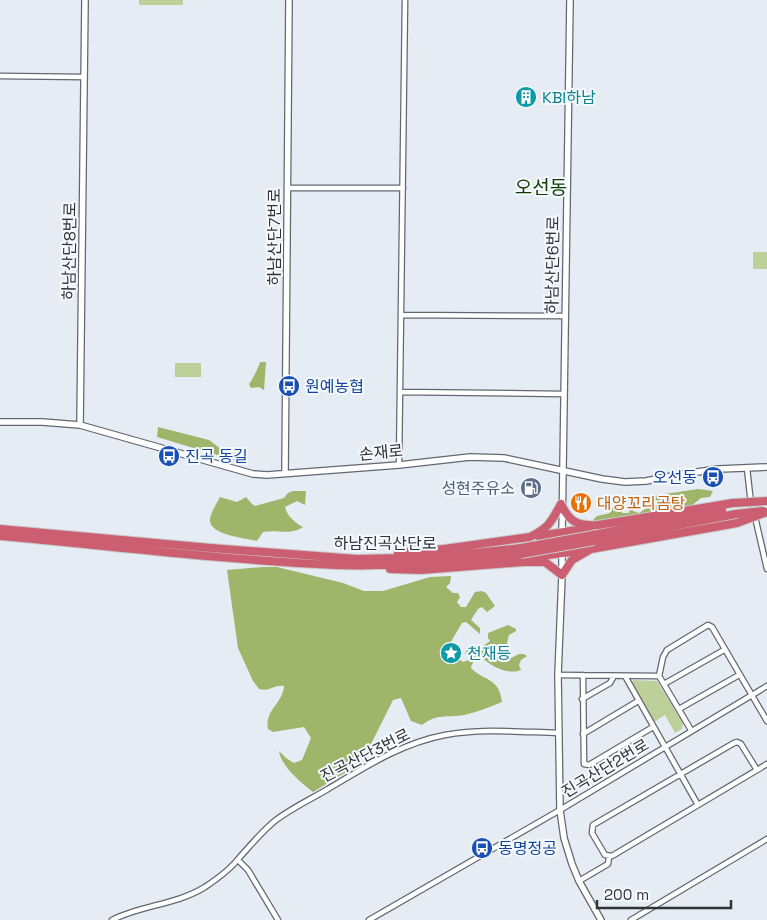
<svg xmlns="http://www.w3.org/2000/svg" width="767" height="920" font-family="'Space Grotesk','Noto Sans KR',sans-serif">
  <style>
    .green { fill: #bed099 }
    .forest { fill: #9eb56a }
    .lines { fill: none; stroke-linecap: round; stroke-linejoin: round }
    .street-casing { stroke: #62686f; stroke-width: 7 }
    .secondary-casing { stroke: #62686f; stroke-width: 8 }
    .highway-casing { stroke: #c9cacb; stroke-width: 10 }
    .street { stroke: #fff; stroke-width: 4.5 }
    .secondary { stroke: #fff; stroke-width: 5.5 }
    .highway { stroke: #cb5f71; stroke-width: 8 }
    .highway-bridge-casing { stroke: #c9cacb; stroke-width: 10; stroke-linecap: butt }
    .highway-bridge { stroke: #cb5f71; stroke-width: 8 }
    .labels { text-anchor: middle; stroke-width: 4; stroke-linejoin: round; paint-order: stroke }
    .culture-label { font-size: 16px; fill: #0d838f; stroke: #f4f9fe; text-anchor: start }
    .street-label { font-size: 16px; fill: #313437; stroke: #f4f9fe }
    .transit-label { font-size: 16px; fill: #164399; stroke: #f4f9fe; text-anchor: start }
    .service-label { font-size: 16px; fill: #4e5e75; stroke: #f4f9fe; text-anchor: end }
    .food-label { font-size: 16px; fill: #c56008; stroke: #f4f9fe; text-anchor: start }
    .quarter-label { font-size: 19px; fill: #0f3b00; stroke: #f4f9fe }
  </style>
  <rect width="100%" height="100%" fill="#e5ecf4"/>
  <!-- green -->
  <path class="green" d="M139 0H183V5H139Z
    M753 252H767V269H753Z
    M175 363H201V377H175Z
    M633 680 657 681 683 723 682 729 675 733 665 715 654 722 631 684Z"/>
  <!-- forest -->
  <path class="forest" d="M260 362H266L264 390 259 387 251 388 249 384C251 383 260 364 260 362Z
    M158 427 209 440 237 461 157 437Z
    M698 489 713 491 710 497 701 498 690 507 640 516 615 518 596 522 593 520 597 516 610 513V508H622V513H629L630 501H634L633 511 639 513 645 509 651 496Z
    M293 491H306L305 505 297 501 285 507C287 516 294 522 303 527 290 536 278 529 263 532L257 541C246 538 208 535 210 519 211 512 217 503 220 497L237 502 246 497 252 504 255 506 284 498 288 493Z
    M263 567H277L343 583 364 591H383L430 577 451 576 450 583 446 587 453 593H458L460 597 457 602 461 607H466L475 592 482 591 486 593 495 606 487 612 482 607 478 609 471 620 480 628V634L466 622 462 623 449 645C456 651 456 658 463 662L469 660 470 657 465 654 467 649 471 645 476 651 490 641 488 638V633L508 625 516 629V631L509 635 507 643 511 652 507 657 509 659 519 654H524L527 656 521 660 519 665 521 670C507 675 493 667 482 658 476 659 472 661 471 668 485 682 499 677 502 702 490 707 477 712 464 715 447 718 437 713 422 725L411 721 401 698 393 700 368 750 348 765V771L313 792C301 783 281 766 279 751L286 758 294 763 302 760 311 738 304 727 273 732 268 729C264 711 283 703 284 686 273 684 271 692 259 689L253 681 238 648 227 570Z"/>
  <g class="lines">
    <!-- street casing -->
    <g class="street-casing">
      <path id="street" d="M0 76 84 77
        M288 188H403
        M401 315 565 316
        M400 392 564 394
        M399 465 405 0
        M747 468 750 495 767 569
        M558 675 659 676
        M583 675 584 764 589 765 653 727
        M625 676 698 805
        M664 684 724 650
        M582 699 610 683 614 676
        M679 709 739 675
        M691 730 659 676 663 657 667 650 708 625 712 627 767 721
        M583 734 638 701
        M757 770 741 744 737 742 734 743 593 825 592 833 605 855 612 856 767 764
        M238 860 248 870 278 920
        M579 881 608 864 609 857
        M112 920C141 905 176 905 205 887 217 879 230 870 239 858 251 845 262 831 276 820 292 808 311 799 328 789 365 767 402 743 445 735 482 728 521 732 558 733
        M369 920 560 810 767 686
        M631 920 767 839"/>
    </g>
    <!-- secondary casing -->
    <g class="secondary-casing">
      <path id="secondary" d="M0 422H42L80 425 253 474 267 475 399 465 470 457 504 458 602 479 625 482 646 481 682 474 719 469 767 467
        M80 425 85 0
        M285 473 289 0
        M562 535 570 0
        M562 550V575L558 675 560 810 564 838 572 864 579 881 601 920"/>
    </g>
    <!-- highway casing -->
    <g class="highway-casing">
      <path id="highway" d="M561 504C570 523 578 526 598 525L733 503
        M0 529 211 548 357 559 438 557 521 548
        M593 535 722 510
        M0 536C112 546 224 560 336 565 398 567 460 561 521 554
        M539 536 589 528
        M594 541 736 514
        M398 553 444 549 530 537C549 528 551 522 561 504
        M533 559 548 555 585 550
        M390 569 421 570 524 562H545L562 575 572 560 591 549 737 523"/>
    </g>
    <!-- street -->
    <use href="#street" class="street"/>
    <!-- secondary -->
    <use href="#secondary" class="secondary"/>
    <!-- highway -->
    <use href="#highway" class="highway"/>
    <!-- highway-bridge casing -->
    <g class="highway-bridge-casing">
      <path id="highway-bridge" d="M733 503 767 501
        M736 514 763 511
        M737 523 767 512
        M521 548 593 535
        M521 554 594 541"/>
    </g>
    <!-- highway-bridge -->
    <use href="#highway-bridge" class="highway-bridge"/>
  </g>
  <!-- icons -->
  <defs>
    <g id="building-disc" transform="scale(1.125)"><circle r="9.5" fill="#0f9aa8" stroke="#f4f9fe"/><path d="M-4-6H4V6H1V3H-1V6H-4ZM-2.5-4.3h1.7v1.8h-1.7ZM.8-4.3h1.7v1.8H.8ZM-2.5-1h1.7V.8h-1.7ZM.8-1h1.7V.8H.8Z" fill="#fff"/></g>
    <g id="bus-disc" transform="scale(1.125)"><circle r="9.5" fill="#1a4fb4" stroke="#f4f9fe"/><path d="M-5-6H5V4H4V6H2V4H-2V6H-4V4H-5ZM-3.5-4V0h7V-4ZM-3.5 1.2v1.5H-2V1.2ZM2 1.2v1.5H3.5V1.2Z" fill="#fff"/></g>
    <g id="fuel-disc" transform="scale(1.125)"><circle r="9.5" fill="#5c6f8a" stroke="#f4f9fe"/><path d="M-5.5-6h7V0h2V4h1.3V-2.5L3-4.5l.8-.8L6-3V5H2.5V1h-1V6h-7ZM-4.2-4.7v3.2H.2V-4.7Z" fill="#fff"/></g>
    <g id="restaurant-disc" transform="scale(1.125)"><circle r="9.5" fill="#e8710a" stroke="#f4f9fe"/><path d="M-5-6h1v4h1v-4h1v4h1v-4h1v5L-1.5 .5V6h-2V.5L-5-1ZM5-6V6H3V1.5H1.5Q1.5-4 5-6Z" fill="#fff"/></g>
    <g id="sight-disc" transform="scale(1.125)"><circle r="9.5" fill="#0f9aa8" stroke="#f4f9fe"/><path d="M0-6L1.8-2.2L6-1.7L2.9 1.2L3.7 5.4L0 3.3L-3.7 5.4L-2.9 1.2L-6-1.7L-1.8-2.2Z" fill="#fff"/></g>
  </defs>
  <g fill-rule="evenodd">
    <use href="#building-disc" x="526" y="97"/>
    <use href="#bus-disc" x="289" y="386"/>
    <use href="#bus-disc" x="169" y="456"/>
    <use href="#bus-disc" x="713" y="477"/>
    <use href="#fuel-disc" x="531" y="488"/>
    <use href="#restaurant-disc" x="581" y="503"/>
    <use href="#sight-disc" x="451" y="653"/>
    <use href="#bus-disc" x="482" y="848"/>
  </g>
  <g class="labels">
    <!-- culture labels -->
    <g class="culture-label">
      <text x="542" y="103">KBI하남</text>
      <text x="467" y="659">천재등</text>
    </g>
    <!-- street labels -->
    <g class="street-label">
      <text transform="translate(274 237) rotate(-90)" y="6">하남산단7번로</text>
      <text transform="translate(69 251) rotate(-89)" y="6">하남산단8번로</text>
      <text transform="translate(552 265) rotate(-89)" y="6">하남산단6번로</text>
      <text transform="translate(381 452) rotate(-5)" y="6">손재로</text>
      <text x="385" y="549">하남진곡산단로</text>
      <text transform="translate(365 755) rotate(-27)" y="6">진곡산단3번로</text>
      <text transform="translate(605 768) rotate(-31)" y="6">진곡산단2번로</text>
    </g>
    <!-- transit labels -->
    <g class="transit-label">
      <text x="305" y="392">원예농협</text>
      <text x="185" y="462">진곡 동길</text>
      <text x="697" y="483" text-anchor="end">오선동</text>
      <text x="498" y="854">동명정공</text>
    </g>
    <!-- service labels -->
    <g class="service-label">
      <text x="515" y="494">성현주유소</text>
    </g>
    <!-- food labels -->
    <g class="food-label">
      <text x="597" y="509">대양꼬리곰탕</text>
    </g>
    <!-- quarter labels -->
    <g class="quarter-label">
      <text x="541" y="194">오선동</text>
    </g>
  </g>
  <!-- scale -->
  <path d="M597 900v8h134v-8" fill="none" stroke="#313437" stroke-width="2.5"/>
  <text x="604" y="900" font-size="15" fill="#313437" stroke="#f4f9fe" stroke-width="4" paint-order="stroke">200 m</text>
</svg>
